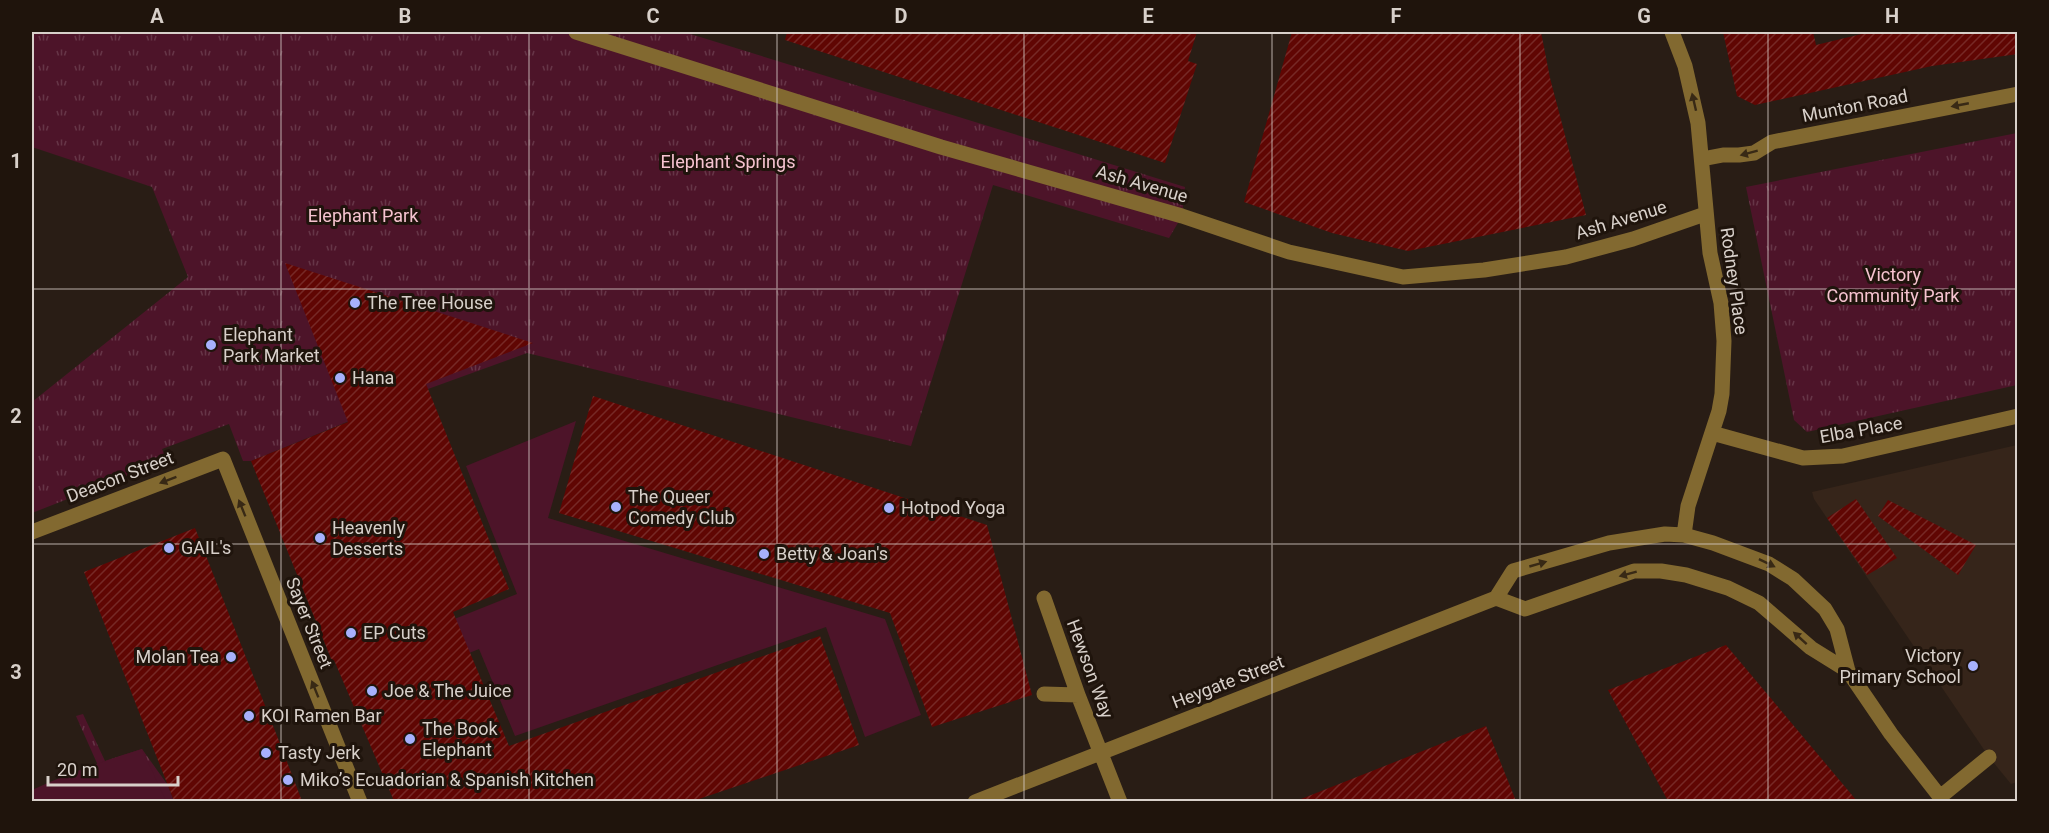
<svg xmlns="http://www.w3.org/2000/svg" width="2049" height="833" font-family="Roboto,sans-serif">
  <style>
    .built { fill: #36251a }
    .grass { fill: url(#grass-tufts) }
    .garden { fill: #4d1429 }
    .building { fill: url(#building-hatch) }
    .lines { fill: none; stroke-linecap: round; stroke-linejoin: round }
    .minor { stroke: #826930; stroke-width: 15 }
    .oneway { fill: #382915 }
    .grid { fill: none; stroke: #d8d0ca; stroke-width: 1.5; stroke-opacity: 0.55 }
    .poi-dot { fill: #a7b1fc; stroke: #1f140c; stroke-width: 2 }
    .labels { text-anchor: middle; stroke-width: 6; stroke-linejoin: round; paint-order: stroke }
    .street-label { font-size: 18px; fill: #d8d0ca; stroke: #1f140c }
    .park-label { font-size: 18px; fill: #f6c3d0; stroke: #1f140c }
    .poi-label { font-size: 18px; fill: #d8d0ca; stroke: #1f140c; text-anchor: start }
    .neatline { fill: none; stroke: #d8d0ca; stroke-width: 2 }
    .grid-label { font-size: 20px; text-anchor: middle; font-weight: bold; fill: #d8d0ca }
  </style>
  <defs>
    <pattern id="grass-tufts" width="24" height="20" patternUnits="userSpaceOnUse" patternTransform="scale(1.5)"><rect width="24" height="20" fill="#4d1429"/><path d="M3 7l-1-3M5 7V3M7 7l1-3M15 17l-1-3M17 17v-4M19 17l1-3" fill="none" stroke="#663547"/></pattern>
    <pattern id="building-hatch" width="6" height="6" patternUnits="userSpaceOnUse" patternTransform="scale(1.5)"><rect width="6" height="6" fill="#600603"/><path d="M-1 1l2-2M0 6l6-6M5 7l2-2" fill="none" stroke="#762926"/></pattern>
  </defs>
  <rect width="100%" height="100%" fill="#291d15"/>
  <!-- built -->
  <path class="built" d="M2017 445V782L2011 784 1989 757 1814 499 1812 492Z"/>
  <!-- grass -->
  <path class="grass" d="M32 32H684L1185 187 1182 216 1169 238 993 185 911 446 527 353 428 389 251 461H243L229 424 162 449 167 460 32 513V402L188 277 152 187 32 147Z
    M2017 133V385L1807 432 1794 420 1746 187Z
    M83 714 105 761 142 749 167 784 174 801H127L104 779 76 716Z"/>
  <!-- garden -->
  <path class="garden" d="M576 421 548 518 885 619 921 715 865 737 826 627 515 736 479 649 361 697 347 662 517 594 466 466Z
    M142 749 166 801H32V790C68 773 104 761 142 749Z"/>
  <!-- building -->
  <path class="building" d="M787 32H1197L1188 61 1197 64 1165 163 785 40Z
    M1292 32H1541L1550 78 1586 215 1408 251 1332 233 1244 202Z
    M1723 32H1813L1816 45 1870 32H2018V54L1932 66 1755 105 1737 96Z
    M285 263 533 343 426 384 509 589 453 612 509 746 820 636 859 745 693 801H394L334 660 332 661 251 461 348 422Z
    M593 396 987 525 1032 695 932 727 890 613 559 513Z
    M1856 499 1897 558 1867 575 1827 518Z
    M1888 500 1976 545 1958 575 1878 516Z
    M195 528 279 741 302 801H174L84 572Z
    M1726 645 1857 801H1668L1608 690Z
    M1486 726 1516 801H1301V799Z"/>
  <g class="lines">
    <!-- minor -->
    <path class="minor" d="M576 32 941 147 1182 216 1289 252 1403 277 1484 270 1566 257 1633 239 1705 214
      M1672 32 1685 66 1698 123 1710 253 1721 303 1724 341 1722 394 1719 411 1688 506 1684 535
      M1702 159 1723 155H1739L1754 153 1772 142 2018 94
      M1712 433 1803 458 1843 456 2018 416
      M32 532 223 459 360 802
      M1044 598 1078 695 1120 802
      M1496 598 1525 609 1634 571H1661L1686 575 1728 588 1759 603 1811 648 1848 671
      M1044 694 1078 695
      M1940 797 1989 757
      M975 802 1496 598 1513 571 1609 543 1665 534 1684 535 1713 543 1769 564 1793 579 1825 609 1837 629 1848 671 1891 734 1944 802"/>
  </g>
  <!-- one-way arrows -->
  <defs><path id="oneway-solid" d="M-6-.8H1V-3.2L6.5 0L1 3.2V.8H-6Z" transform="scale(1.5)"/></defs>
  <g class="oneway">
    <use href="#oneway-solid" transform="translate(1694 102) rotate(-103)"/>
    <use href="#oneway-solid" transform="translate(1960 105) rotate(169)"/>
    <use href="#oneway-solid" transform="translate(1749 153) rotate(165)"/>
    <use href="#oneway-solid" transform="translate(168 480) rotate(159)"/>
    <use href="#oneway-solid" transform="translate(242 508) rotate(-112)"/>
    <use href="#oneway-solid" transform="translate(1767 563) rotate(26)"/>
    <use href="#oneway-solid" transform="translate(1538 564) rotate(-16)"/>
    <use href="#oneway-solid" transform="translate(1628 574) rotate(165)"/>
    <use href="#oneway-solid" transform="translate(1800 638) rotate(-138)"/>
    <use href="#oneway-solid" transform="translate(315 689) rotate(-112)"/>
  </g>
  <!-- grid -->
  <path class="grid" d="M281 32V802M529 32V802M777 32V802M1024 32V802M1272 32V802M1520 32V802M1768 32V802M32 289H2018M32 544H2018"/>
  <!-- markers -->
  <g class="poi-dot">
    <circle cx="355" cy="303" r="6"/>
    <circle cx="211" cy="345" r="6"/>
    <circle cx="340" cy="378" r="6"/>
    <circle cx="616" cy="507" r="6"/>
    <circle cx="889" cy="508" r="6"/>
    <circle cx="320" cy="538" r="6"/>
    <circle cx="169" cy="548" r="6"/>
    <circle cx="764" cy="554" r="6"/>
    <circle cx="351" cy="633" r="6"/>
    <circle cx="231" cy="657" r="6"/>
    <circle cx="1973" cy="666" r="6"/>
    <circle cx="372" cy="691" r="6"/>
    <circle cx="249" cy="716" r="6"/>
    <circle cx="410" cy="739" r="6"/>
    <circle cx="266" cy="753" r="6"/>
    <circle cx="288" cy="780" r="6"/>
  </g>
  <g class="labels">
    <!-- street labels -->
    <g class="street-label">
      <text transform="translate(1855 106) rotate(-11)" y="6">Munton Road</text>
      <text transform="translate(1142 184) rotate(16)" y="6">Ash Avenue</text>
      <text transform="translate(1621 220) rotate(-17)" y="6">Ash Avenue</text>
      <text transform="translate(1734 281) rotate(82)" y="6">Rodney Place</text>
      <text transform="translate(1861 430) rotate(-10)" y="6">Elba Place</text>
      <text transform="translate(120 477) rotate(-21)" y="6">Deacon Street</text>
      <text transform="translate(309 623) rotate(68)" y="6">Sayer Street</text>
      <text transform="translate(1090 669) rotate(70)" y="6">Hewson Way</text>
      <text transform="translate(1228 682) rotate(-21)" y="6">Heygate Street</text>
    </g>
    <!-- park labels -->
    <g class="park-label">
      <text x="728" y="168">Elephant Springs</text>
      <text x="363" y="222">Elephant Park</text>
      <text x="1893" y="281">Victory<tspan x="1893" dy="21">Community Park</tspan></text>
    </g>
    <!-- poi labels -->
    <g class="poi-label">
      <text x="367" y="309">The Tree House</text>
      <text x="223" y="341">Elephant<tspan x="223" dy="21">Park Market</tspan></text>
      <text x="352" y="384">Hana</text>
      <text x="628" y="503">The Queer<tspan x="628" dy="21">Comedy Club</tspan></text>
      <text x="901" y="514">Hotpod Yoga</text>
      <text x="332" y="534">Heavenly<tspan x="332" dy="21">Desserts</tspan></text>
      <text x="181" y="554">GAIL's</text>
      <text x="776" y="560">Betty &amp; Joan's</text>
      <text x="363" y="639">EP Cuts</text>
      <text x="1961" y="662" text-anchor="end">Victory<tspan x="1961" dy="21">Primary School</tspan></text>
      <text x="219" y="663" text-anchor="end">Molan Tea</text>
      <text x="384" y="697">Joe &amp; The Juice</text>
      <text x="261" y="722">KOI Ramen Bar</text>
      <text x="422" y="735">The Book<tspan x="422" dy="21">Elephant</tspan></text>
      <text x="278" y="759">Tasty Jerk</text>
      <text x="300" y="786">Miko’s Ecuadorian &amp; Spanish Kitchen</text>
    </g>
  </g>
  <!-- border -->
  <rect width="2049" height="833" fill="none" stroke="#1f140c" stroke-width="66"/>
  <!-- scale -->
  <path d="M48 776v9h130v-9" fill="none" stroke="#d8d0ca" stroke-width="3"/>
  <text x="57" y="776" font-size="18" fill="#d8d0ca" stroke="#1f140c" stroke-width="4.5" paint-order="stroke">20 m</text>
  <rect x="33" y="33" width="1983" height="767" class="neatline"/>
  <g class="grid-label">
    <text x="157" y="23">A</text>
    <text x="405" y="23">B</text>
    <text x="653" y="23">C</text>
    <text x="901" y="23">D</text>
    <text x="1148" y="23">E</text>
    <text x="1396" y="23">F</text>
    <text x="1644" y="23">G</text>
    <text x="1892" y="23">H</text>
    <text x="16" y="168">1</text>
    <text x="16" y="423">2</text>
    <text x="16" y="679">3</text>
  </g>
</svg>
